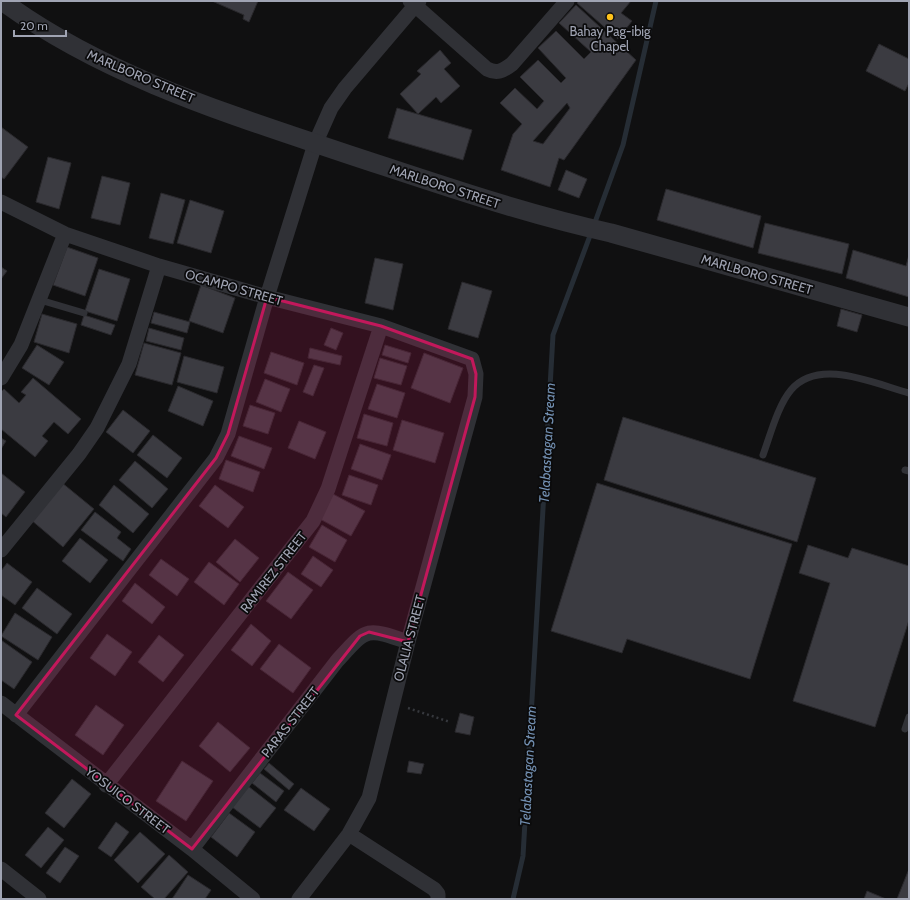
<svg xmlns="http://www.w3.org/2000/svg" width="910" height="900" font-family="Cabin,sans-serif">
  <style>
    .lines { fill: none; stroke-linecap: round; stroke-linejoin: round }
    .stream { stroke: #262d35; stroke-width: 5 }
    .building { fill: #3b3b41; stroke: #2a292d; fill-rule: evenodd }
    .path { stroke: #36383d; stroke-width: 2.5; stroke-dasharray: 2 3; stroke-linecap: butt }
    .service { stroke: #303136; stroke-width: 7 }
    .minor { stroke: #303136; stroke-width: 15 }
    .tertiary { stroke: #303136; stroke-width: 19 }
    .marked { fill: #c2185b; fill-opacity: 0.2; stroke: #c2185b; stroke-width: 3; stroke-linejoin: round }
    .poi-dot { fill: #fec21b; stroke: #0b0b0c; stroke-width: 1.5 }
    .labels { text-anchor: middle; stroke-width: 3.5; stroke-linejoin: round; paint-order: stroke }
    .poi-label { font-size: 13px; fill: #a0a4b3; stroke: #0b0b0c }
    .street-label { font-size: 13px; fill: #a0a4b3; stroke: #0b0b0c }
    .water-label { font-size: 14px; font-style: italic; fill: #7390b2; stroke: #0b0b0c }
  </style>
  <rect width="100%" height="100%" fill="#101011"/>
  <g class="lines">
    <!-- stream -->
    <path class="stream" d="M594 225 623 145 656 1
      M513 899 523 856 553 335 591 233"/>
  </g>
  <!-- building -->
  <path class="building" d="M212 1H258L249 22 243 19 244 15Z
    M579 1H631L621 13 632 21 618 39 577 3Z
    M576 5 636 60 564 160 559 158 550 187 501 170 513 134 522 124 500 103 515 88 537 109 544 101 520 77 538 60 561 83 566 78 538 48 556 31 584 59 591 52 559 23ZM567 103 570 108 543 144 533 141Z
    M879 44 909 59V83L905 91 866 71Z
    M440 50 451 63 444 69 460 86 441 103 436 97 418 114 400 94 421 74 417 71Z
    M397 108 472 130 463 160 388 138Z
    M1 127 28 147 4 179 1 177Z
    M48 157 71 163 59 209 36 202Z
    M566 170 587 179 579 198 558 190Z
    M102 176 130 183 120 225 91 218Z
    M666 189 761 216 753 248 657 220Z
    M161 193 185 200 173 244 149 238Z
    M190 200 224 211 211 253 177 243Z
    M765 223 849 244 842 274 758 253Z
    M67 247 98 258 85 296 53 285Z
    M853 250 906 266 909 255V297L846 278Z
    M375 258 403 264 393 310 365 303Z
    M1 267 7 271 1 279Z
    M99 269 130 279 117 321 85 311Z
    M462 282 492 291 478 338 448 329Z
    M201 285 235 298 223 333 189 321Z
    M841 309 862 315 857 332 837 326Z
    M154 312 190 322 187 333 151 323Z
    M42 314 77 324 69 353 34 342Z
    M84 315 115 325 111 335 81 325Z
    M149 328 184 338 181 350 146 341Z
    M331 328 343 333 336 350 324 345Z
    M144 343 181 353 172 385 135 375Z
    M37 345 64 362 49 385 22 368Z
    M385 345 411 353 408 363 382 355Z
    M310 348 342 356 340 365 308 358Z
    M271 352 304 363 297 385 264 373Z
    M424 353 463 368 450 403 411 388Z
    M184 356 224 367 217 393 177 382Z
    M380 358 407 366 401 385 374 378Z
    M314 365 324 368 313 396 303 392Z
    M33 378 81 419 68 434 54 422 42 436 48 441 35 457 1 429V392L4 389 19 403 26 395 21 392Z
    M265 379 290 389 281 412 256 402Z
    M377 384 405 393 397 418 368 409Z
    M178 386 213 401 203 426 168 411Z
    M250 405 275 413 268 434 243 426Z
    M123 410 150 431 133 453 106 432Z
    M364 414 393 423 387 446 357 438Z
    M623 417 816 478 797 542 604 480Z
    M402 420 444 433 435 463 393 450Z
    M299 421 326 432 315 459 288 448Z
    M153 435 182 458 167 478 137 455Z
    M239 436 272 448 264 469 231 456Z
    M1 438 6 441 1 449Z
    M360 444 391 455 382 480 351 469Z
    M226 460 260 472 253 492 219 479Z
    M135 461 168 489 152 508 119 480Z
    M1 473 25 492 6 517 1 513Z
    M349 475 378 485 371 505 342 495Z
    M61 482 94 509 63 547 30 519Z
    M597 483 792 544 750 679 627 639 622 653 551 631Z
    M114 485 149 514 133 533 99 505Z
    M215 485 244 507 228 528 199 506Z
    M333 494 365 511 351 536 320 519Z
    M95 512 121 532 117 538 131 549 123 561 81 530Z
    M322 525 347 540 335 562 309 547Z
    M80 538 108 560 90 583 62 561Z
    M235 539 259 558 240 582 216 562Z
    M808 545 848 558 852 548 909 566V620L875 727 793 701 830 583 799 573Z
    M313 556 333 570 321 587 301 574Z
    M161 559 189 579 177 596 149 575Z
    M209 562 239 584 224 605 194 582Z
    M7 563 32 582 15 605 1 595V571Z
    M288 572 313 590 291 619 266 601Z
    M135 583 165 607 152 624 122 601Z
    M37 588 72 614 57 634 22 608Z
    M15 613 52 637 38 660 1 636Z
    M251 624 271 641 252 666 231 650Z
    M107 634 132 652 115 676 90 658Z
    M159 635 184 655 163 682 138 662Z
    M1 640 32 662 14 689 1 680Z
    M279 644 311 668 293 693 260 669Z
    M96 705 124 725 103 755 75 735Z
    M460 713 474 717 470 735 455 732Z
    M218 722 250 748 230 772 199 746Z
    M182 761 213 781 186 821 156 801Z
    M409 761 424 764 421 774 407 772Z
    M269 763 294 784 289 790 264 769Z
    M260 773 284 791 276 802 252 783Z
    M72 779 91 794 64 828 45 813Z
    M248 786 276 808 260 828 232 807Z
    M301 788 330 809 314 831 284 810Z
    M229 813 255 832 237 857 211 837Z
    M116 822 129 832 111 857 98 848Z
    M48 827 64 840 41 868 25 855Z
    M140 832 165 854 138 883 114 860Z
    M65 847 79 856 60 883 46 873Z
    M169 855 188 872 164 899H155L141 887Z
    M909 869V899H897Z
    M188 875 211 890 205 899H172Z
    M867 891 886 899H864Z"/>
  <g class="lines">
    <!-- path -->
    <path class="path" d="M408 708 450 722"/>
    <!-- service -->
    <path class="service" d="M40 300 84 313
      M763 455C770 436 778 405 791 390 819 357 875 384 909 393
      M905 470 909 471
      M905 729 909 717"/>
    <!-- minor -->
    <path class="minor" d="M410 1 487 69C497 74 503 71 512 64L567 1
      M1 202 65 234 159 266 267 297 381 326 472 359 476 374 475 397 408 642 369 798 349 834 299 899
      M1 378 21 345 65 234
      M1 550 79 454 97 428 129 364 159 266
      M1 703 192 849 253 899
      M16 715 216 458 228 434 267 297 315 144 331 108 345 88 419 1
      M106 785 313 521 328 489 381 326
      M349 834 434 889 438 894V899
      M192 849 337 661C367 628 365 627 408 642
      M1 869 39 899"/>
    <!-- tertiary -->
    <path class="tertiary" d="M2 1C107 78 235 116 356 157 441 185 525 214 611 233L909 317"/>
  </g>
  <!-- marked area -->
  <path class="marked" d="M267 297 381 326 472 359 476 374 475 397 408 642 369 632 360 636 192 849 16 715 216 458 228 434Z"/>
  <!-- markers -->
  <circle class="poi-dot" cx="610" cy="17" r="4"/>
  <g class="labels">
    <!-- poi labels -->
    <g class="poi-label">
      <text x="610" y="36">Bahay Pag-ibig<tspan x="610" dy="15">Chapel</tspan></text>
    </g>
    <!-- street labels -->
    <g class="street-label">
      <text transform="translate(141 76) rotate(23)" y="5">MARLBORO STREET</text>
      <text transform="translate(445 186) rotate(18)" y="5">MARLBORO STREET</text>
      <text transform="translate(757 274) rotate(16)" y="5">MARLBORO STREET</text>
      <text transform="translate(234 287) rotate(16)" y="5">OCAMPO STREET</text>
      <text transform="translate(273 572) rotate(-52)" y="5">RAMIREZ STREET</text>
      <text transform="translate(409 638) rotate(-75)" y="5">OLALIA STREET</text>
      <text transform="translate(290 722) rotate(-52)" y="5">PARAS STREET</text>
      <text transform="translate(128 800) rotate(37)" y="5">YOSUICO STREET</text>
    </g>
    <!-- water labels -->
    <g class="water-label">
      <text transform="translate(547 443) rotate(-87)" y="5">Telabastagan Stream</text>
      <text transform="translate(528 766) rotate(-87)" y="5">Telabastagan Stream</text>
    </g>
  </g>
  <!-- border -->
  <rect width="910" height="900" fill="none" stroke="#a0a4b3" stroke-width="4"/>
  <!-- scale -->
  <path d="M14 30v6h52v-6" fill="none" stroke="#a0a4b3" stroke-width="2"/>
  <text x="20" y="30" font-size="12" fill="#a0a4b3" stroke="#0b0b0c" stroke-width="3" paint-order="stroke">20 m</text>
</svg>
